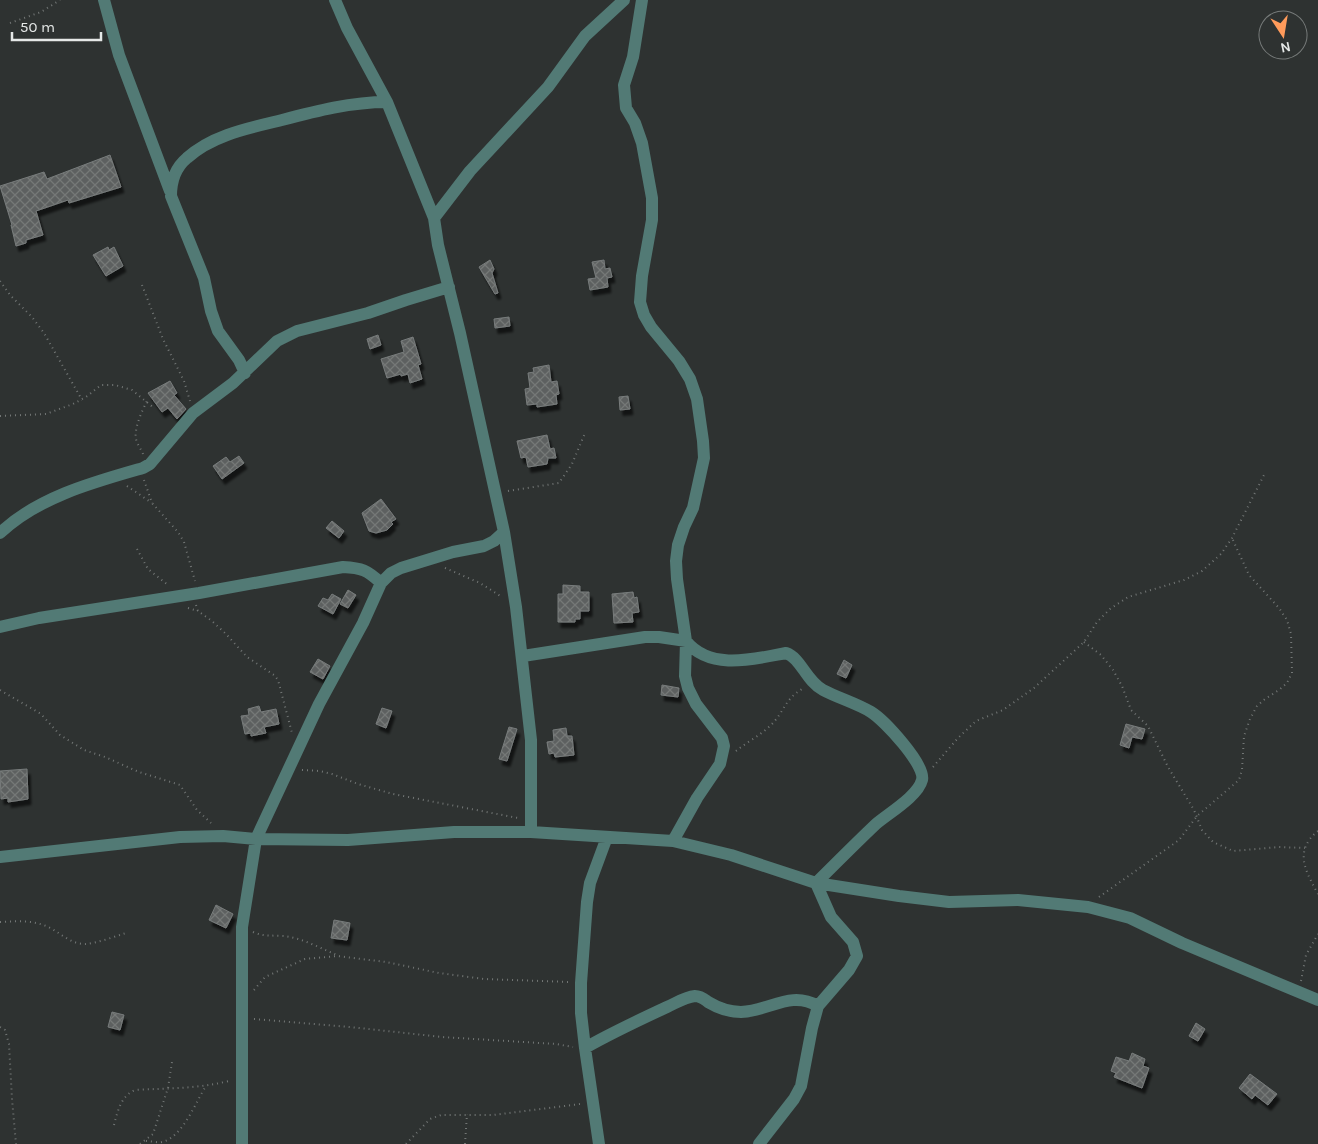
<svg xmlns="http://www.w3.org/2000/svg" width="1318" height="1144" font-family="Karla,sans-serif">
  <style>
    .building { fill: url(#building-cross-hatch); stroke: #787c7c; filter: url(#shadow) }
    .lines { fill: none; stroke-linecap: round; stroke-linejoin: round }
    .path { stroke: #737776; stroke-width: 2; stroke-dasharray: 1 4; stroke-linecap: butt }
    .minor { stroke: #527a75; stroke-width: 12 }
  </style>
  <defs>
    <pattern id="building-cross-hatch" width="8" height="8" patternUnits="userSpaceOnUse" patternTransform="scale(1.25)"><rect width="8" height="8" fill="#5d6160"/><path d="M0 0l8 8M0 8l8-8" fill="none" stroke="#747877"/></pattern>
    <filter id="shadow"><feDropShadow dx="3" dy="5.5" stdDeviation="1" flood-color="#0009"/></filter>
  </defs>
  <rect width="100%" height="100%" fill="#2e3231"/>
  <!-- building -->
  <path class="building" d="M110 155 121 187 69 203 68 200 36 211 43 235 26 240V243L16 246 11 225H12L0 186 44 172 47 179Z
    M108 247 109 250 114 247 123 266 106 276 93 255Z
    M490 260 494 269 492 273 498 293 495 294 479 267Z
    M604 260 605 269 610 268 612 277 607 278 608 287 590 290 588 279 596 278 592 262Z
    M509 317 510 326 495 328 494 319Z
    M378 335 381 345 370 349 367 339Z
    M413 337 421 364 418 365 422 379 410 383 408 374 401 376V374L387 378 381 359 404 352 401 341Z
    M549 365 551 382 557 381 559 394 556 395 557 404 537 407V404L527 405 525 389 530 388 528 373 534 372 533 368Z
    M170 381 177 393 174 395 186 409 177 419 168 408 162 412 148 393Z
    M628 396 630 409 620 410 619 397Z
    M547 435 550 449 554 448 556 458H548L547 464 528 467 526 457 521 458 517 441Z
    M239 456 244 463 222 479 213 466 226 457 230 462Z
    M381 499 396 519 391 522 393 524 387 530 376 533 369 531 362 513Z
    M332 521 344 531 339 538 326 528Z
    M563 585 580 586V592H589V611H580V619H575V622H558V594H563Z
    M348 590 356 595 348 608 340 604Z
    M633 592 634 598 637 597 639 612 632 613 633 622 614 623 612 594Z
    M332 594 341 599 333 614 318 606 323 598 328 600Z
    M318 659 330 666 323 679 310 672Z
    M844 660 852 665 846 678 837 674Z
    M662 685 679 688 678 697 661 695Z
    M259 706 261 712 276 709 279 724 264 727 266 733 251 736V733L245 734 241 716 249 715 248 709Z
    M382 708 392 711 386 728 376 724Z
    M1126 724 1145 729 1142 739 1132 737 1129 748 1120 745Z
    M509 727 517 729 507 761 499 759Z
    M566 728 567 736H572L574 755 555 757 554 753 549 754 547 742 554 741 553 730Z
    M27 769 28 799 8 802V798L1 799 0 771Z
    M216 905 233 914 226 928 209 920Z
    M334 920 350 923 347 940 331 938Z
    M112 1012 124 1015 120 1030 108 1027Z
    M1196 1023 1205 1029 1198 1041 1189 1036Z
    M1132 1053 1145 1059 1143 1066 1149 1068 1142 1088 1114 1077 1116 1073 1111 1071 1116 1057 1129 1061Z
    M1250 1074 1277 1094 1268 1105 1255 1095 1252 1099 1239 1088Z"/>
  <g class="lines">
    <!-- path -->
    <path class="path" d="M10 23 41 12 60 0
      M0 281 10 295 32 317 44 333 82 400
      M142 285 163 339 184 381 190 401
      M0 416 46 414 73 404 86 397 101 385H115L132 390 154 408
      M143 454C141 449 137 444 136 439 134 428 142 411 147 401
      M144 480 152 503 178 532 184 542 195 581
      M127 486 152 503
      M508 491 559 483 572 464 585 433
      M137 549 148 569 168 585
      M445 568 480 583 502 597
      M196 605 198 611 212 621 226 634 247 657 274 675 278 680 292 733
      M188 608 198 611
      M1084 642 1101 655 1113 670 1122 686 1131 710 1148 726 1168 767 1194 810 1202 830 1213 842 1233 851 1279 847 1305 848
      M0 690 41 714 60 735 84 750 105 757 139 772 180 785 197 810 211 823
      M736 751C747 742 761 735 771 725 785 711 784 700 802 689
      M933 767 958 738 976 721 1003 710 1034 688 1084 642 1097 622 1110 609 1128 597 1184 580 1202 571 1221 554 1232 538 1264 475
      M302 770 320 771 332 774 358 784 393 794 518 818
      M1318 831C1293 851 1306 872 1318 894
      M1099 897 1179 840 1197 816 1239 780 1242 770 1244 736 1250 719 1257 706 1265 699 1279 690 1287 683 1292 673 1291 634 1287 620 1279 608 1249 575 1232 538
      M0 922C16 921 31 920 46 926 59 931 69 944 85 944 98 943 113 937 126 933
      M253 932C264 937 273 935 284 936 302 938 320 948 337 955
      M1301 981 1306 955 1318 934
      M254 990 265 977 305 959 337 956 386 962 439 973 484 979 570 982
      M254 1019 350 1027 442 1037 556 1044 573 1047
      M0 1027 5 1030 9 1044 12 1099 16 1144
      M114 1125C118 1110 121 1096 135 1090 169 1088 196 1089 229 1081
      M146 1141C151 1141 157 1143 162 1142 183 1137 195 1103 206 1086
      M140 1144 153 1134 168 1088 172 1062
      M406 1144 430 1119 441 1115H493L580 1104
      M465 1144 467 1114"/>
    <!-- minor -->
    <path class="minor" d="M104 0 119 55 170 191
      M335 0 347 28 387 102 434 218 438 245 460 333 504 532 516 607 531 740V832
      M642 0 633 57 624 85 626 108 635 123 642 143 652 198V220L642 276 640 302 644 315 651 327 679 361 690 379 697 399 703 441 704 458 693 508 684 527 678 545 676 561 677 579 686 641 685 676 688 688 696 704 722 738 724 746 720 764 697 798 673 841
      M434 218 470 171 548 87 585 36 624 0
      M245 373 239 360 218 331 211 311 204 278 171 196C171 182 175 168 187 158 212 135 249 128 282 120 316 111 351 102 387 102
      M0 533C38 497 94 482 143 468L150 464 193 413 233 383 277 341 297 331 368 313 406 300 449 287
      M0 627 39 618 199 593 343 567C362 568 367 570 381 583
      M523 656 645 637H659L686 641C710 671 754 659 786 653 801 658 806 681 823 690 838 698 856 703 871 712 884 720 926 765 922 780 918 796 889 813 876 824 856 843 836 863 816 883L831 917 853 942 857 956 849 970 818 1006 812 1028 801 1086 794 1099 759 1144
      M0 857 180 837 223 836 256 839 348 840 454 832H531L673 841 731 855 816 883 899 896 949 902 1018 900 1088 907 1130 918 1182 943 1318 1000
      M585 1048C611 1033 639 1020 667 1007 676 1003 685 997 695 996 701 996 704 999 708 1002 718 1008 730 1012 741 1012 770 1011 790 990 818 1006
      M242 1144V927L256 839 319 704 363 623 381 583 391 573 401 568 453 552 484 546 494 541 504 532
      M599 1144 585 1048 581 1013V983L587 902 590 883 607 837"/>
  </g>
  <!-- north arrow -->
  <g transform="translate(1283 35) rotate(168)"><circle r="24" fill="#2e3231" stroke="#777b7a"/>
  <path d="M0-4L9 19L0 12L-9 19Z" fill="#ff9b5b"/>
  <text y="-8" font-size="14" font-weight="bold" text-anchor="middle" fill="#e5e8e7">N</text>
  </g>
  <!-- scale -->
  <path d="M12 32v8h89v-8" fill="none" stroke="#e5e8e7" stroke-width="2.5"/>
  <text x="20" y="32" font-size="15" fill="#e5e8e7" stroke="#2e3231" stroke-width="4" paint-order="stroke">50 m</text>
</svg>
